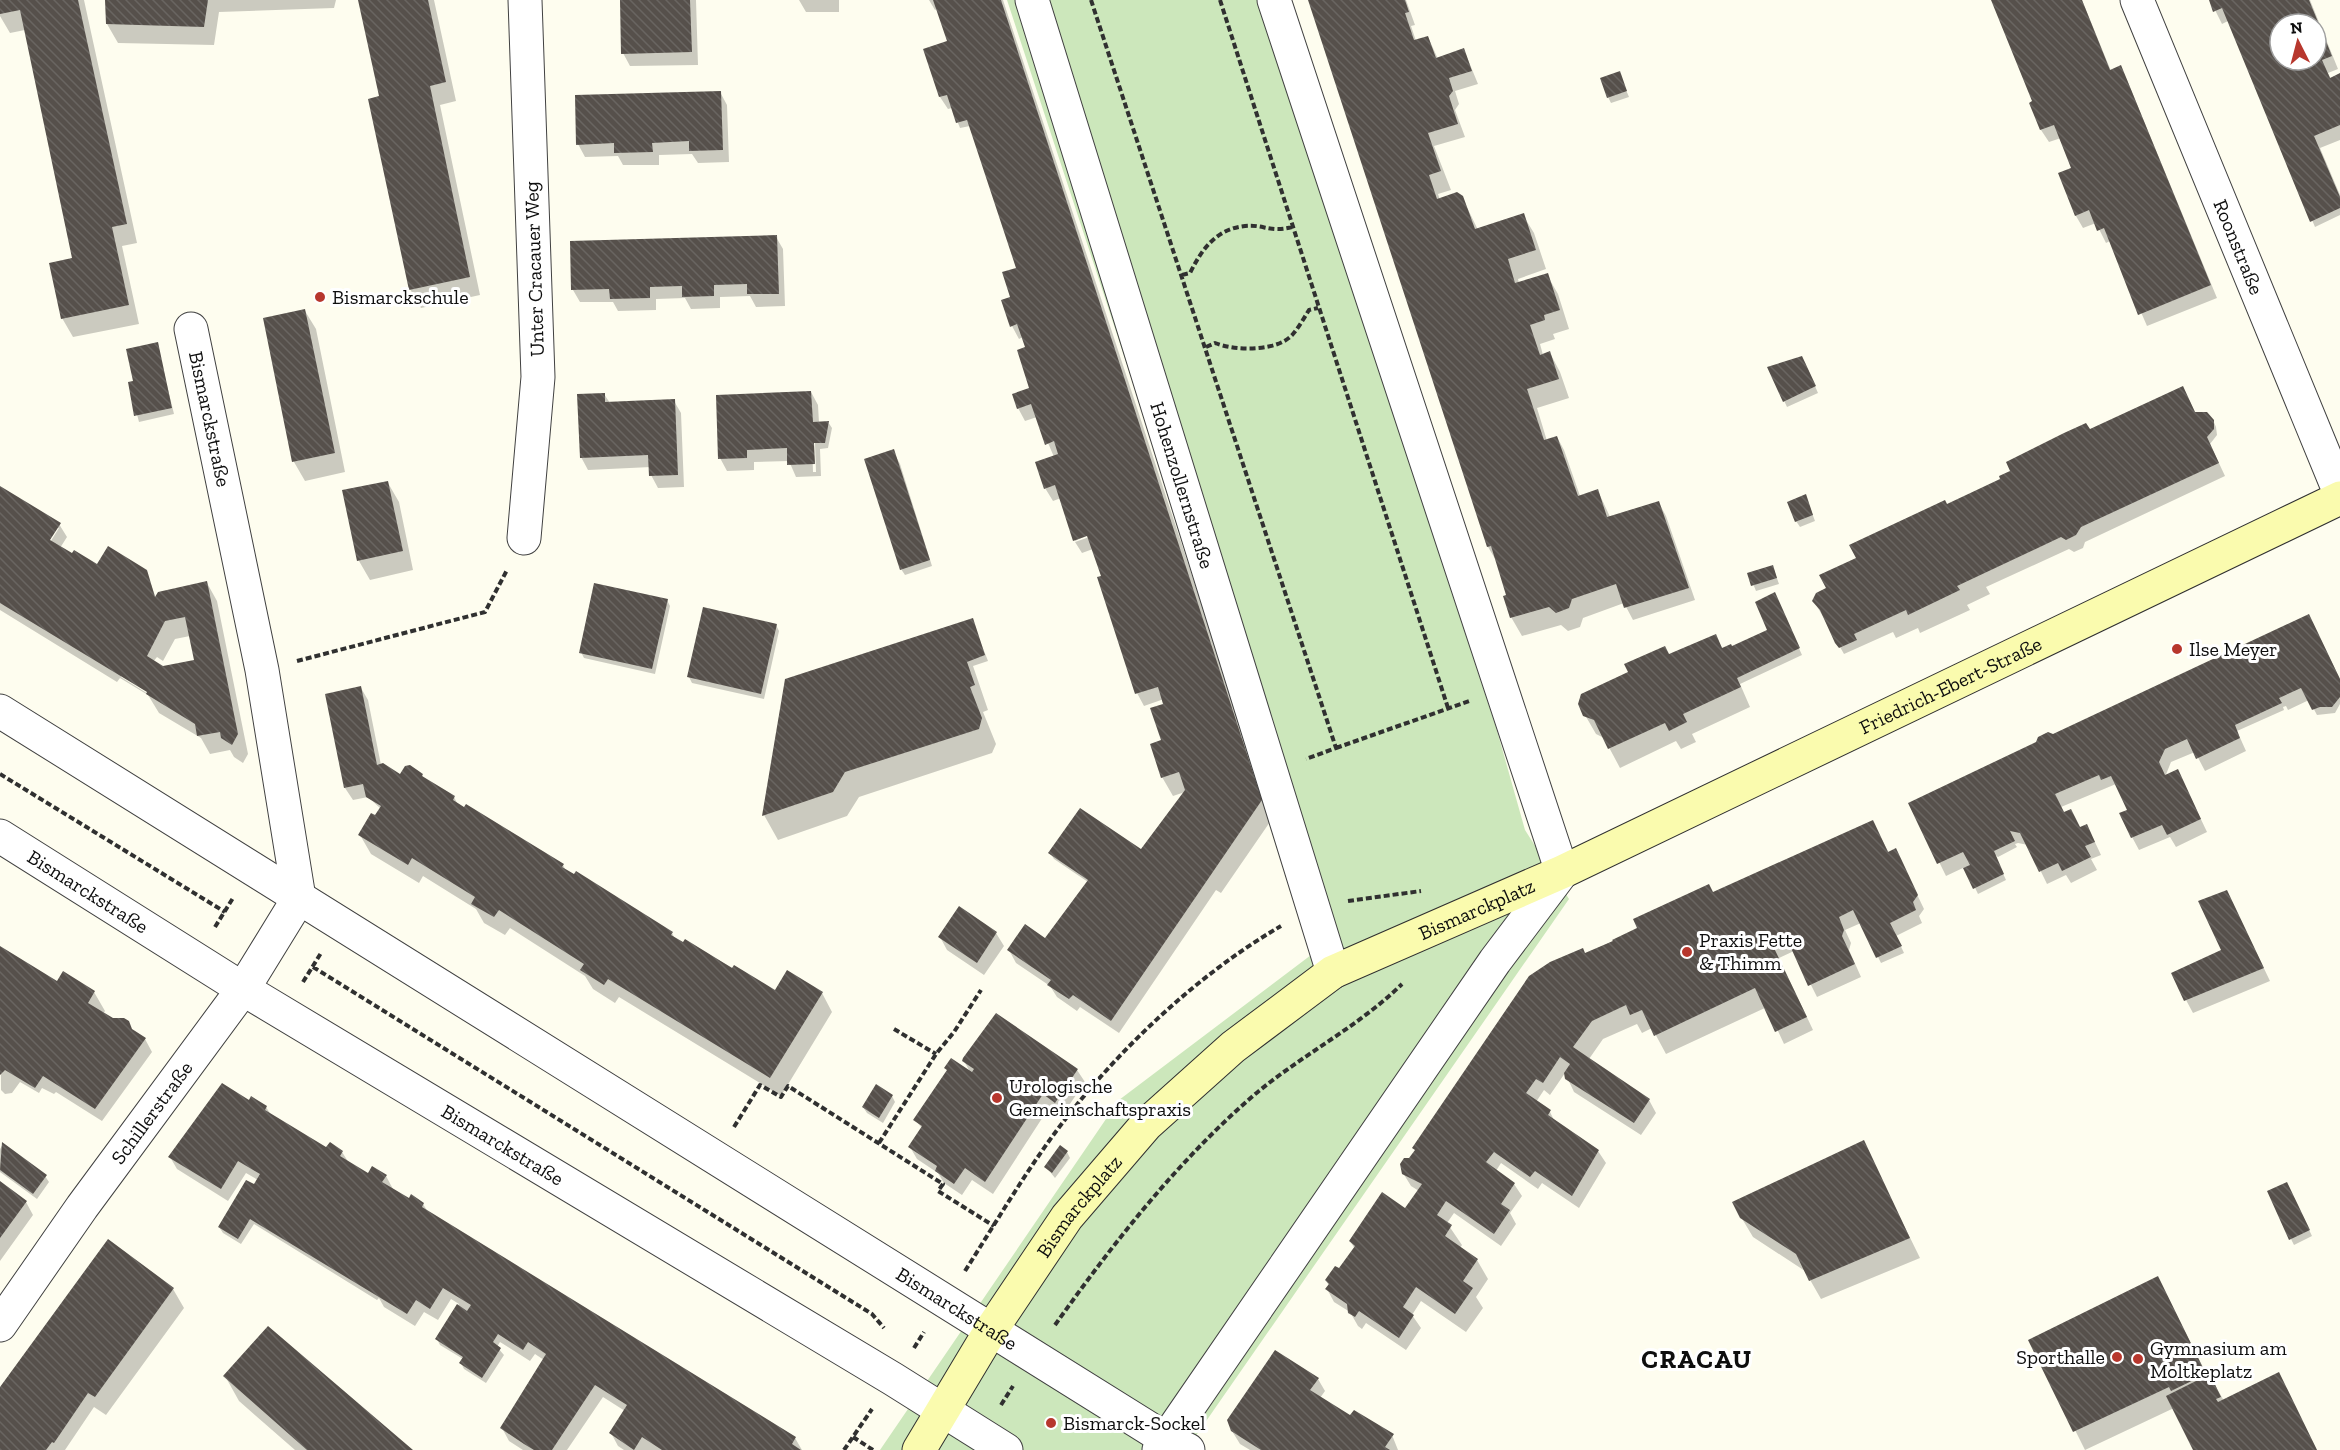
<svg xmlns="http://www.w3.org/2000/svg" width="2340" height="1450" font-family="'Zilla Slab',serif">
  <style>
    .grass { fill: #cce7bb }
    .shadow { fill: #0003; fill-rule: evenodd }
    .building { fill: url(#building-back-hatch); fill-rule: evenodd }
    .lines { fill: none; stroke-linecap: round; stroke-linejoin: round }
    .street-casing { stroke: #414141; stroke-width: 35 }
    .secondary-casing { stroke: #303030; stroke-width: 35 }
    .path { stroke: #303030; stroke-width: 4; stroke-dasharray: 6 3; stroke-linecap: butt }
    .street { stroke: #fff; stroke-width: 33 }
    .secondary { stroke: #fafbae; stroke-width: 33 }
    .poi-dot { fill: #b7372d; stroke: #fff; stroke-width: 2 }
    .labels { text-anchor: middle; stroke-width: 6; stroke-linejoin: round; paint-order: stroke }
    .street-label { font-size: 20px; fill: #0e0e0e; stroke: #fff }
    .poi-label { font-size: 20px; fill: #0e0e0e; stroke: #fff; text-anchor: start }
    .district-label { font-size: 26px; font-weight: bold; letter-spacing: 1.5px; fill: #0e0e0e; stroke: #fff }
  </style>
  <defs>
    <pattern id="building-back-hatch" width="6" height="6" patternUnits="userSpaceOnUse" patternTransform="scale(1.5)"><rect width="6" height="6" fill="#56504b"/><path d="M-1 5l2 2M0 0l6 6M5-1l2 2" fill="none" stroke="#696561"/></pattern>
  </defs>
  <rect width="100%" height="100%" fill="#fefdef"/>
  <!-- grass -->
  <path class="grass" d="M1007 0H1257L1496 727 1525 830 1569 899 1186 1450H880L1119 1100 1319 949Z"/>
  <!-- shadow -->
  <path class="shadow" d="M0 0H84L137 243 122 246 139 324 73 337 62 318 73 260 25 30 10 33 0 16Z
    M106 0H336L334 8 219 12 214 45 118 43 107 24Z
    M360 0H434L456 101 440 105 480 295 421 308 410 289 380 97Z
    M621 0H696L698 65 630 66 623 53Z
    M799 0H839V12H806Z
    M929 0H1003L1272 819 1221 893 1216 890 1119 1033 1080 1007 1077 1011 1057 997 1050 986 1016 963 1009 950 1051 944 1088 882 1054 859 1050 853 1141 851 1185 792 1173 796 1162 777 1164 699 1144 706 1137 693 1099 578 1103 577 1093 549 1082 553 1075 542 1095 535 1094 532 1075 541 1061 498 1053 501 1045 488 1054 457 1037 417 1025 421 1018 408 1031 389 1027 348 1023 337 1019 339 1012 326V298L1017 269 970 126 960 128 952 108 948 109 940 97 925 50 949 42 937 9 935 10Z
    M1309 0H1406L1415 25 1411 26 1416 41 1428 37 1438 59 1464 50 1478 84 1455 91 1459 104 1455 110 1465 137 1434 146 1451 190 1438 194 1440 200 1462 197 1478 230 1523 215 1534 233 1546 269 1518 279 1519 283 1547 275 1558 294 1569 329 1553 334 1555 339 1540 344 1543 355 1550 353 1560 372 1569 398 1537 408 1547 441 1557 437 1564 450 1580 496 1598 491 1611 519 1659 503 1666 516 1695 600 1633 620 1624 603 1583 618 1580 627 1568 631 1561 625 1522 636 1511 617 1508 596 1497 562 1488 547 1462 467Z
    M1993 0H2082L2111 71 2120 67 2127 80 2217 298 2147 326 2110 241 2106 243 2096 223 2083 228 2076 216 2059 174 2073 168 2061 138 2049 142 2041 130 2031 104 2034 102Z
    M2210 0H2310L2338 69 2328 73 2331 79 2340 75V140L2320 148 2340 195V215L2315 227 2228 21 2222 24ZM2280 24H2316V60H2280Z
    M1619 73 1629 97 1611 103 1608 97Z
    M720 92 727 105 729 162 698 163 692 154 659 155V165H623L618 156 585 157 578 144Z
    M776 237 783 249 785 306 756 307 750 296 720 297V308L691 309 685 298 656 299V310L618 311 613 302H580L573 290Z
    M305 311 316 329 345 472 305 481 294 462 264 319Z
    M157 344 174 414 139 422 129 384 134 382Z
    M1805 363 1818 393 1787 407 1769 368Z
    M811 392 818 405 819 423 828 422 832 428 828 448 820 449 821 476 796 477 789 461 754 462V470L727 471 720 458ZM812 440 815 443 816 472H813Z
    M604 394 610 403 674 401 681 413 684 487 658 488 651 475V467L588 470 581 457Z
    M2189 400 2196 414 2213 420 2216 427 2217 435 2210 444 2225 476 2085 542 2083 548 2074 552 2069 549 1986 587 1990 594 1967 605 1970 610 1920 633 1918 628 1896 638 1893 632 1844 654 1814 601 1857 559 1947 506 2002 479 2089 431Z
    M893 451 900 464 932 566 905 575 901 569Z
    M388 483 399 502 413 570 370 580 359 561Z
    M0 487 59 524 67 537 60 548 98 566 146 571 156 598 207 583 217 601 248 754 243 763 234 757 230 750 210 754 201 738 159 713 148 695 120 678 117 682 0 610ZM56 528H59L47 547 45 546ZM190 636 196 661 162 668 153 662 157 657 163 661 175 639ZM121 674 154 694 153 697 121 677Z
    M1808 502 1815 521 1800 527 1796 521Z
    M1773 567 1779 584 1756 591 1749 574Z
    M667 600 670 606 655 674 584 658 581 652Z
    M1777 600 1802 655 1740 684 1750 707 1692 734 1696 742 1681 749 1676 741 1620 768 1604 738 1596 734 1585 715 1669 656 1715 636 1723 649 1732 648 1769 630Z
    M2309 616 2340 679V704L2335 713 2317 715 2309 700 2288 710 2286 706 2283 707 2284 710 2237 731 2246 751 2205 771 2195 752 2171 762 2165 777 2178 771 2207 832 2176 847 2170 837 2139 850 2132 837 2129 811 2116 784 2061 807 2065 814 2093 838 2101 855 2091 859 2097 870 2071 883 2066 875 2047 884 2028 845 2018 843 2015 844 2017 847 1998 857 1994 854 2006 880 1978 894 1965 867 1946 876 1910 803Z
    M972 620 988 661 973 666 988 710 983 712 996 744 992 753 859 797 847 816 778 840 764 815Z
    M776 625 779 631 764 699 692 683 689 677Z
    M361 688 368 700 381 765 399 775H422L425 780 454 797 458 805 563 865 567 873 672 933 675 939 683 944 685 941 775 992 822 993 832 1012 781 1096 619 997 615 1003 593 989 585 976 510 928 505 935 484 923 476 909 423 876 419 883 371 854 360 835 381 809 368 797 353 800 345 788 327 695Z
    M1879 834 1889 853 1902 863 1924 909 1919 916 1922 923 1896 936 1904 953 1881 963 1861 923 1845 930 1851 943 1849 950 1861 977 1817 997 1794 951 1779 958 1813 1030 1784 1044 1767 1007 1666 1054 1652 1028 1642 1033 1637 1024 1603 1039 1589 1059 1649 1100 1656 1113 1641 1135 1574 1092 1565 1073 1550 1095 1544 1090 1536 1102 1550 1112 1555 1122 1598 1151 1606 1163 1579 1208 1542 1183 1538 1189 1501 1163 1496 1171 1514 1184 1522 1196 1510 1213 1516 1224 1501 1246 1454 1213 1447 1223 1462 1245 1460 1248 1477 1260 1488 1279 1476 1297 1483 1308 1466 1332 1421 1301 1412 1315 1421 1328 1406 1350 1366 1323 1362 1329 1358 1326 1350 1312 1334 1302 1327 1289 1329 1286 1326 1280 1339 1270 1355 1249 1350 1241 1406 1210 1419 1191 1411 1186 1403 1173 1416 1151 1414 1148 1585 954 1713 894Z
    M2233 904 2270 981 2193 1013 2186 1000 2222 951Z
    M960 908 996 933 1004 946 984 975 947 950 940 937Z
    M0 948 57 983 94 992 105 1011 103 1014 145 1039 152 1052 102 1121 56 1092 54 1094 42 1088 39 1093 20 1082 12 1093 5 1094 1 1090Z
    M964 1061 1077 1070 1085 1082 1063 1114 1050 1106 993 1194 972 1180 962 1195 944 1183 938 1173 917 1159 910 1147 922 1128 915 1120 948 1072 946 1069 970 1072Z
    M892 1096 895 1102 883 1123 867 1113 863 1107Z
    M251 1098 266 1107 271 1115 326 1149 342 1152 349 1163 369 1176H386L393 1189 409 1200 423 1204 428 1212 795 1438 802 1450H624L618 1446 611 1433 625 1411 603 1397 567 1450H523L509 1441 502 1428 544 1360 535 1354 530 1361 500 1342 497 1347 504 1355 486 1383 464 1369 461 1363 463 1359 440 1345 437 1339 459 1304 451 1299 438 1320 424 1312 415 1326 384 1307 379 1298 377 1300 254 1224 241 1244 223 1233 219 1227 258 1180 246 1173 228 1201 177 1169 170 1157Z
    M1863 1142 1920 1258 1821 1299 1805 1271 1753 1237 1741 1217Z
    M3 1144 45 1176 49 1182 37 1199 0 1172V1149Z
    M1067 1152 1070 1158 1055 1178 1046 1167Z
    M0 1183 26 1202 33 1215 0 1261Z
    M2290 1190 2312 1236 2294 1245 2291 1239Z
    M2158 1278 2208 1377 2210 1376 2224 1401 2278 1374 2317 1450H2194L2174 1408 2085 1450 2030 1340Z
    M173 1289 184 1308 106 1415 94 1407 65 1450H0V1390Z
    M225 1376 410 1450H295L239 1401Z
    M1318 1379 1325 1391 1320 1398 1350 1417 1392 1435 1398 1450H1250L1240 1444 1232 1431Z"/>
  <!-- building -->
  <path class="building" d="M0 0H78L127 224 112 227 129 305 61 319 49 263 72 258 20 10 0 14Z
    M105 0H208L204 27 106 24Z
    M358 0H428L446 82 430 86 470 277 409 290 368 99 379 96Z
    M620 0H690L692 52 621 54Z
    M933 0H1001L1262 800 1111 1021 1073 995 1069 999 1047 985 1051 980 1007 950 1025 924 1045 938 1088 880 1048 853 1080 808 1141 849 1185 790 1179 772 1161 778 1150 744 1161 740 1150 708 1163 704 1158 687 1135 694 1097 577 1101 576 1087 536 1073 541 1055 485 1044 489 1035 462 1058 454 1054 441 1045 445 1031 404 1017 409 1012 394 1029 388 1017 350 1025 347 1017 324 1010 327 1001 300 1010 297 1002 272 1016 268 967 120 956 123 947 95 939 97 923 49 947 41Z
    M1308 0H1405L1409 12 1405 13 1414 40 1428 36 1436 58 1464 48 1472 71 1449 78 1453 91 1449 96 1458 124 1428 133 1441 171 1429 175 1437 199 1457 192 1463 196 1475 229 1524 213 1536 250 1508 259 1515 283 1548 273 1560 310 1544 315 1545 320 1530 325 1540 355 1550 351 1559 379 1527 389 1544 440 1557 436 1578 496 1598 489 1607 517 1659 501 1689 588 1624 608 1616 584 1572 599 1569 608 1556 613 1549 607 1510 618 1503 596 1506 595 1491 546 1487 547Z
    M1991 0H2082L2110 70 2121 65 2211 285 2138 315 2104 228 2097 231 2089 210 2075 216 2058 173 2071 168 2054 125 2040 130 2029 103 2032 101Z
    M2209 0H2309L2332 56 2322 60 2330 78 2340 73V125L2314 136 2340 197V208L2310 222 2222 8 2213 12ZM2280 24H2316V60H2280Z
    M1620 71 1627 91 1607 98 1600 78Z
    M721 91 723 150 689 151V141L652 143 653 152 614 153V143L576 145 575 95Z
    M777 235 779 294H747V284L714 285V296L682 297V286L650 287V298L610 299 609 289 571 290 570 241Z
    M305 309 335 453 292 462 263 318Z
    M158 342 172 408 134 416 128 382 133 381 126 349Z
    M1802 356 1816 386 1783 402 1767 367Z
    M2183 386 2195 412H2207L2214 420V429L2207 437 2219 463 2081 527 2076 535 2066 540 2061 537 1957 586 1960 590 1908 615 1906 610 1854 634 1857 640 1839 648 1835 643 1820 610 1812 601 1816 593 1826 588 1819 575 1856 558 1849 545 1945 500 1947 504 2000 479 1999 476 2010 471 2006 462 2064 433 2086 423 2090 429Z
    M811 391 813 422 829 421 825 443H814L815 464 787 465V448L747 450V458L718 459 716 395Z
    M605 393V402L675 399 678 475 649 476 648 455 580 458 577 394Z
    M894 449 930 560 900 570 864 459Z
    M388 481 403 551 357 561 342 490Z
    M0 486 61 523 50 540 72 553 74 550 97 564 108 546 147 570 155 597 158 592 207 581 238 734 232 745 221 738 220 732 197 736 195 724 146 694 147 692 0 603ZM185 617 194 660 163 666 147 656 165 621Z
    M1806 494 1813 515 1795 522 1787 502Z
    M1773 565 1777 578 1751 586 1747 573Z
    M594 583 668 599 652 669 579 653Z
    M1775 592 1800 648 1737 678 1741 687 1683 714 1687 722 1669 731 1665 723 1608 749 1594 720 1583 716 1578 704 1581 694 1628 672 1624 664 1665 646 1669 654 1716 634 1722 648 1731 644 1732 646 1767 630 1755 602Z
    M703 607 777 624 761 694 687 677Z
    M2309 614 2340 679V697L2332 707H2320L2312 710 2301 688 2279 698 2282 703 2235 725 2240 738 2196 759 2187 739 2165 749 2159 762 2165 775 2178 769 2201 819 2167 835 2162 825 2131 838 2119 813 2127 810 2111 776 2101 780 2099 775 2055 794 2064 812 2071 809 2080 827 2087 824 2095 842 2085 846 2091 857 2062 871 2058 863 2039 872 2020 833 2010 831 2015 841 1994 851 2004 874 1973 889 1963 868 1970 865 1963 852 1937 864 1908 803 2036 742 2038 737 2048 732 2053 734Z
    M973 618 985 655 967 662 975 685 970 687 982 718 979 729 845 772 833 792 762 816 785 679Z
    M361 686 377 765 383 763 400 774 405 766 410 765 423 774 422 776 455 796 453 800 464 807 466 804 564 864 562 867 574 874 576 871 673 932 671 935 683 942 685 939 732 968 734 965 775 990 787 970 823 992 770 1078 608 979 604 985 580 970 584 964 499 910 494 917 471 904 475 897 412 858 408 865 358 835 371 813 375 815 381 806 366 797 363 784 344 788 325 694Z
    M1873 820 1888 852 1896 848 1918 895 1913 902 1916 910 1890 923 1902 946 1876 958 1853 910 1839 917 1844 930 1842 936 1855 964 1808 986 1787 939 1773 946 1807 1017 1775 1032 1755 988 1654 1036 1642 1010 1630 1015 1626 1005 1592 1021 1573 1047 1650 1099 1634 1123 1565 1079 1564 1073 1570 1064 1560 1057 1543 1083 1536 1079 1526 1093 1551 1110 1548 1115 1599 1150 1572 1196 1535 1171 1530 1177 1494 1152 1486 1162 1515 1183 1501 1204 1510 1210 1494 1234 1446 1201 1437 1215 1452 1225 1445 1236 1478 1259 1463 1281 1473 1288 1455 1314 1416 1287 1403 1307 1414 1315 1399 1338 1359 1311 1355 1317 1348 1313 1347 1304 1325 1289 1329 1284 1325 1280 1335 1266 1339 1268 1355 1246 1349 1241 1382 1192 1405 1208 1422 1184 1402 1174 1400 1164 1404 1158H1409L1415 1150 1412 1148 1529 976 1550 962 1583 948 1585 953 1613 941 1612 940 1637 928 1633 919 1709 884 1713 892Z
    M2227 890 2264 968 2184 1001 2171 973 2221 950 2198 901Z
    M959 906 997 932 977 963 938 937Z
    M0 946 57 981 63 971 95 991 88 1003 113 1018H124L129 1021 132 1029 146 1038 95 1109 43 1076 35 1088 5 1070 0 1075Z
    M996 1013 1078 1069 1055 1103 1043 1094 985 1182 965 1168 954 1184 935 1171 937 1166 908 1147 922 1126 913 1120 947 1070 944 1068 951 1058 972 1072 974 1069 962 1061 963 1058Z
    M222 1083 249 1100 251 1096 267 1106 265 1110 326 1147 330 1142 343 1151 340 1156 368 1173 372 1166 387 1175 382 1182 409 1198 411 1194 424 1203 422 1207 427 1210 796 1437 792 1444 801 1450H662L642 1437 634 1450 609 1433 627 1405 595 1385 552 1450H534L524 1444 500 1428 546 1354 528 1342 523 1350 498 1334 493 1342 501 1348 482 1378 459 1363 463 1357 435 1339 457 1304 467 1311 471 1305 443 1288 430 1309 416 1300 407 1314 250 1219 238 1239 218 1227 246 1180 254 1184 260 1174 238 1161 221 1189 168 1157Z
    M876 1084 893 1095 879 1118 862 1107Z
    M1864 1140 1910 1238 1809 1281 1796 1254 1740 1218 1732 1202Z
    M2 1142 47 1175 33 1194 0 1170Z
    M1060 1145 1068 1151 1052 1173 1044 1167Z
    M0 1181 27 1201 0 1238Z
    M2287 1182 2310 1230 2289 1240 2267 1191Z
    M108 1239 174 1288 95 1397 88 1393 54 1443 52 1442 46 1450H0V1387Z
    M2158 1276 2206 1374 2171 1391 2169 1387 2073 1432 2028 1340Z
    M268 1326 413 1450H307L223 1376Z
    M1275 1350 1319 1378 1310 1390 1350 1415 1354 1410 1394 1434 1385 1447 1390 1450H1261L1231 1431 1227 1420Z
    M2279 1372 2317 1450H2193L2166 1396 2210 1374 2221 1397 2216 1399 2218 1402Z"/>
  <g class="lines">
    <!-- street casing -->
    <g class="street-casing">
      <g id="street">
        <path id="s1" d="M1032 0 1333 972"/>
        <path id="s2" d="M2137 0 2340 493"/>
        <path d="M524 538 538 377 525 0"/>
        <path id="s3" d="M0 711 1166 1439 1188 1450"/>
        <path id="s4" d="M0 836 243 989 893 1379 1006 1450"/>
        <path id="s5" d="M0 1325 82 1207 243 989 299 898 262 670 191 329"/>
        <path d="M1159 1450 1495 961 1562 872 1274 0"/>
      </g>
    </g>
    <!-- secondary casing -->
    <g class="secondary-casing">
      <g id="secondary">
        <path id="s6" d="M919 1450 991 1330 1067 1217 1146 1125 1233 1047 1333 972 1562 872 2340 498"/>
      </g>
    </g>
    <!-- path -->
    <path class="path" d="M1091 0 1336 748 1306 759
      M1220 0 1448 708
      M1182 275 1190 273C1202 249 1216 229 1245 226 1263 224 1271 233 1292 227
      M1206 347 1215 343C1235 351 1278 352 1293 334 1299 327 1304 318 1309 310L1318 308
      M297 661 485 612 507 570
      M1336 748 1469 701
      M0 774 225 912
      M1348 901 1421 891
      M215 927 233 898
      M313 967 872 1314 884 1328
      M303 982 321 953
      M894 1029 936 1054
      M734 1127 760 1085 781 1097 788 1086 943 1184 938 1191 994 1226
      M879 1143 936 1054 954 1032 981 990
      M965 1271C993 1227 1019 1183 1049 1141 1108 1059 1193 977 1281 926
      M1055 1325C1112 1245 1172 1168 1246 1102 1295 1058 1355 1030 1402 984
      M914 1348 924 1332
      M1001 1405 1013 1386
      M853 1437 873 1450
      M844 1450 872 1409"/>
    <!-- street -->
    <use href="#street" class="street"/>
    <!-- secondary -->
    <use href="#secondary" class="secondary"/>
  </g>
  <!-- markers -->
  <g class="poi-dot">
    <circle cx="320" cy="297" r="6"/>
    <circle cx="2177" cy="649" r="6"/>
    <circle cx="1687" cy="952" r="6"/>
    <circle cx="997" cy="1098" r="6"/>
    <circle cx="2117" cy="1357" r="6"/>
    <circle cx="2138" cy="1359" r="6"/>
    <circle cx="1051" cy="1423" r="6"/>
  </g>
  <g class="labels">
    <!-- street labels -->
    <g class="street-label">
      <text dy="7" stroke="none"><textPath href="#s2" startOffset="267">Roonstraße</textPath></text>
      <text transform="translate(534 269) rotate(-92)" y="7">Unter Cracauer Weg</text>
      <text transform="translate(210 419) rotate(78)" y="7">Bismarckstraße</text>
      <text dy="7" stroke="none"><textPath href="#s1" startOffset="508">Hohenzollernstraße</textPath></text>
      <text dy="7" stroke="none"><textPath href="#s6" startOffset="1320">Friedrich-Ebert-Straße</textPath></text>
      <text dy="7" stroke="none"><textPath href="#s4" startOffset="104">Bismarckstraße</textPath></text>
      <text dy="7" stroke="none"><textPath href="#s6" startOffset="796">Bismarckplatz</textPath></text>
      <text dy="7" stroke="none"><textPath href="#s5" startOffset="261">Schillerstraße</textPath></text>
      <text dy="7" stroke="none"><textPath href="#s4" startOffset="590">Bismarckstraße</textPath></text>
      <text dy="7" stroke="none"><textPath href="#s6" startOffset="292">Bismarckplatz</textPath></text>
      <text dy="7" stroke="none"><textPath href="#s3" startOffset="1128">Bismarckstraße</textPath></text>
    </g>
    <!-- poi labels -->
    <g class="poi-label">
      <text x="332" y="304">Bismarckschule</text>
      <text x="2189" y="656">Ilse Meyer</text>
      <text x="1699" y="947">Praxis Fette<tspan x="1699" dy="23">&amp; Thimm</tspan></text>
      <text x="1009" y="1093">Urologische<tspan x="1009" dy="23">Gemeinschaftspraxis</tspan></text>
      <text x="2150" y="1355">Gymnasium am<tspan x="2150" dy="23">Moltkeplatz</tspan></text>
      <text x="2105" y="1364" text-anchor="end">Sporthalle</text>
      <text x="1063" y="1430">Bismarck-Sockel</text>
    </g>
    <!-- district labels -->
    <g class="district-label">
      <text x="1697" y="1368">CRACAU</text>
    </g>
  </g>
  <!-- north arrow -->
  <g transform="translate(2298 42) rotate(354)"><circle r="28" fill="#ffffff" stroke="#9f9f9f" stroke-width="1.5"/>
  <path d="M0-4.5L10 22L0 15L-10 22Z" fill="#b7372d"/>
  <text y="-9" font-size="16" font-weight="bold" text-anchor="middle" fill="#0e0e0e">N</text>
  </g>
</svg>
